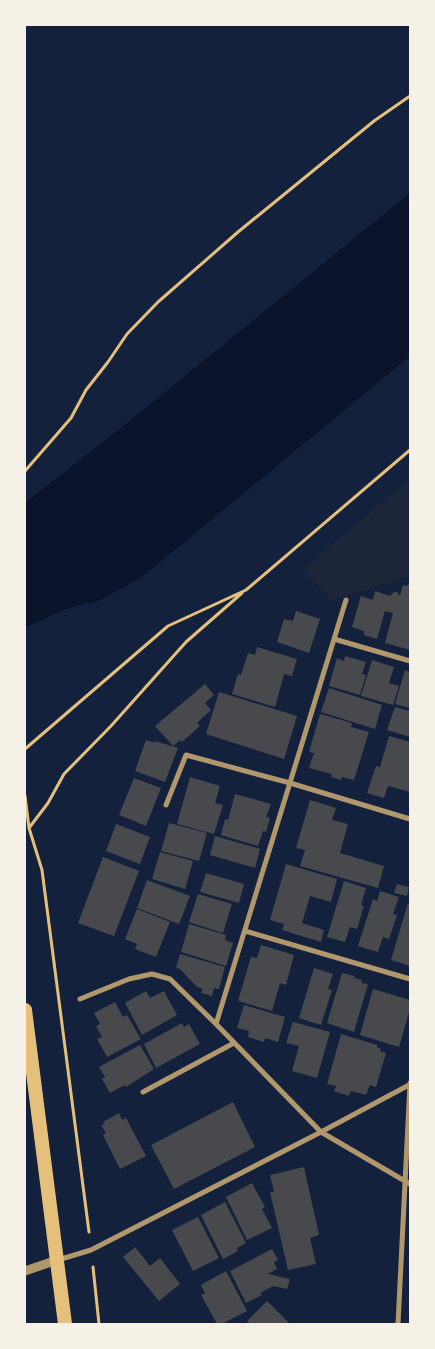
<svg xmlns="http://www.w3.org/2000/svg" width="435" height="1349" font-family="'Titillium Web',sans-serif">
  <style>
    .green { fill: #1d2539 }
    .water { fill: #0b132b }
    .building { fill: #48494c }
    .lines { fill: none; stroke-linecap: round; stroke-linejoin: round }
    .path { stroke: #e5c07b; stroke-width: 3 }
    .minor { stroke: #b1986c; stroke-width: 5 }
    .tertiary { stroke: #b1986c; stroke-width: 9 }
    .trunk { stroke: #e5c07b; stroke-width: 14 }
  </style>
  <rect width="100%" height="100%" fill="#14213d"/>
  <!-- green -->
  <path class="green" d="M410 479V576L332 600 303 569Z"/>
  <!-- water -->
  <path class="water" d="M410 193V356L142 577 98 601 62 610 25 628V503L127 423Z"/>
  <!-- building -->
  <path class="building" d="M410 584V650L385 643 393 613 385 611 377 639 364 635V631L352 627 361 596 373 600 375 591 390 596 394 592H397L400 596 403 585 406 586Z
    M296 611 320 619 309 653 277 642 284 619 293 621Z
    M257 647 297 659 292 676 284 674 275 707 232 694 238 674 241 675 248 653 255 655Z
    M345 656 366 662 362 674 366 675 360 695 329 686 337 658 344 661Z
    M372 660 394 667 389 683 399 686 393 705 361 696Z
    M405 670 410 672V708L395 704Z
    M205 684 214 695 205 703 211 710 197 723 200 726 182 742 180 740 173 746 155 726Z
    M329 688 382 705 375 729 321 712Z
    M219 692 297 716 284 759 206 734Z
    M395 707 410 711V737L387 730Z
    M320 714 352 723 351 727 369 732 354 780 342 777 341 780 331 777 332 774 309 768 314 753 309 752Z
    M389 736 410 742V792L388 786 384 798 367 793 376 766 380 767Z
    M146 740 155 743V741L178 748 165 782 135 771Z
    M190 777 220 786 215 803 223 805 214 834 177 824Z
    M134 778 161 788 146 826 119 815Z
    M235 794 271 804 266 817 270 818 266 832 263 831 258 846 221 835 225 819 228 820Z
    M310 800 336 808 332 820 348 824 340 853 384 866 378 888 300 866 305 850 296 848Z
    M169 823 207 833 199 861 161 851Z
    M116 824 150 837 140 864 106 851Z
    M215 836 260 849 255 868 210 855Z
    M160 852 193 861 185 889 152 879Z
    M103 857 139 871 114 936 78 923Z
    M286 864 337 879 331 902 310 896 302 923 324 930 321 942 282 930 284 924 270 920Z
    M206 873 244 884 239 903 200 892Z
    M147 880 190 896 179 924 137 908Z
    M344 881 366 888 361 905 364 906 357 929 350 927 345 942 327 937Z
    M397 884 409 887 407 896 394 893Z
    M380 891 399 897 393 914 397 915 389 939 383 937 378 952 358 946 373 899 377 901Z
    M198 894 232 904 223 933 189 922Z
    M408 903 410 904V966L391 960Z
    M137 909 170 922 156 957 135 949 137 944 125 939Z
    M189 924 226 935 225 940 233 943 226 966 181 952Z
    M261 945 294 955 286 985 280 983 272 1011 238 1001 251 957 257 958Z
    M180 954 225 967 219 989 214 988 212 996 201 993 203 989 197 987 180 969 176 968Z
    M314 968 333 974 328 989 332 990 321 1025 299 1018Z
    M342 973 355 976 354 978 362 980 361 983 368 984 354 1032 327 1023Z
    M373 989 410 1000V1009L399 1047 360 1035Z
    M146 991 150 998 164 991 177 1015 142 1035 125 1003Z
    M115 1002 123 1017 127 1015 141 1039 107 1057 97 1039 102 1037 96 1026 100 1024 94 1013Z
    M244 1005 285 1017 278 1042 265 1038 264 1042 248 1037 249 1031 237 1028Z
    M293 1022 330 1032 317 1078 292 1071 299 1046 286 1043Z
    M182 1023 184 1027 189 1024 200 1044 156 1068 144 1044Z
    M341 1034 377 1045V1047L381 1049 380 1051 386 1053 376 1087 370 1085 366 1095 351 1091 349 1096 334 1091 336 1086 327 1084Z
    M140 1045 154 1069 126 1087 125 1085 110 1093 102 1079 105 1077 99 1067Z
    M233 1102 255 1147 174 1189 151 1145Z
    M119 1113 122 1120 126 1118 146 1156 120 1169 103 1135 106 1133 101 1125 105 1124 103 1122Z
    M304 1167 319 1235 310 1238 316 1264 288 1270 270 1192H274L270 1175Z
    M252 1183 265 1207 262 1209 272 1228 247 1240 226 1197Z
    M225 1202 246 1243 237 1248 238 1251 223 1259 201 1215Z
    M198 1217 219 1258 193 1271 172 1230Z
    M135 1247 150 1266 160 1258 180 1284 159 1301 123 1257Z
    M272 1249 278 1260 274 1262 277 1269 268 1274 290 1279 287 1289 273 1286 260 1293 262 1295 246 1303 230 1271Z
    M226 1271 247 1311 222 1324H217L201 1295 205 1293 201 1285Z
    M267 1301 290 1324H250L247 1321Z"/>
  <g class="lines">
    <!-- path -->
    <path class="path" d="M25 471 71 418 86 390 108 362 127 334 158 302 238 232 374 121 410 96
      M25 749 168 626 246 590 410 450
      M25 796 29 828 42 870 89 1232
      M29 828 48 803 64 774 111 726 186 642 242 593
      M93 1267 99 1324"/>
    <!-- minor -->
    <path class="minor" d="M334 639 410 661
      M166 805 186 755 290 783 410 819
      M245 931 410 979
      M80 999 129 979 152 974 170 979 216 1024 321 1132 410 1184
      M216 1024 346 600
      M143 1092 234 1043
      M58 1260 91 1250 321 1132 409 1085
      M398 1324 410 1083"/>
    <!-- tertiary -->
    <path class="tertiary" d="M25 1271 57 1260"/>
    <!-- trunk -->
    <path class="trunk" d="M25 1010 65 1324"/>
  </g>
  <!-- border -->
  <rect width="435" height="1349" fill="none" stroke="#f6f1e7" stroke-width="52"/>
</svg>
